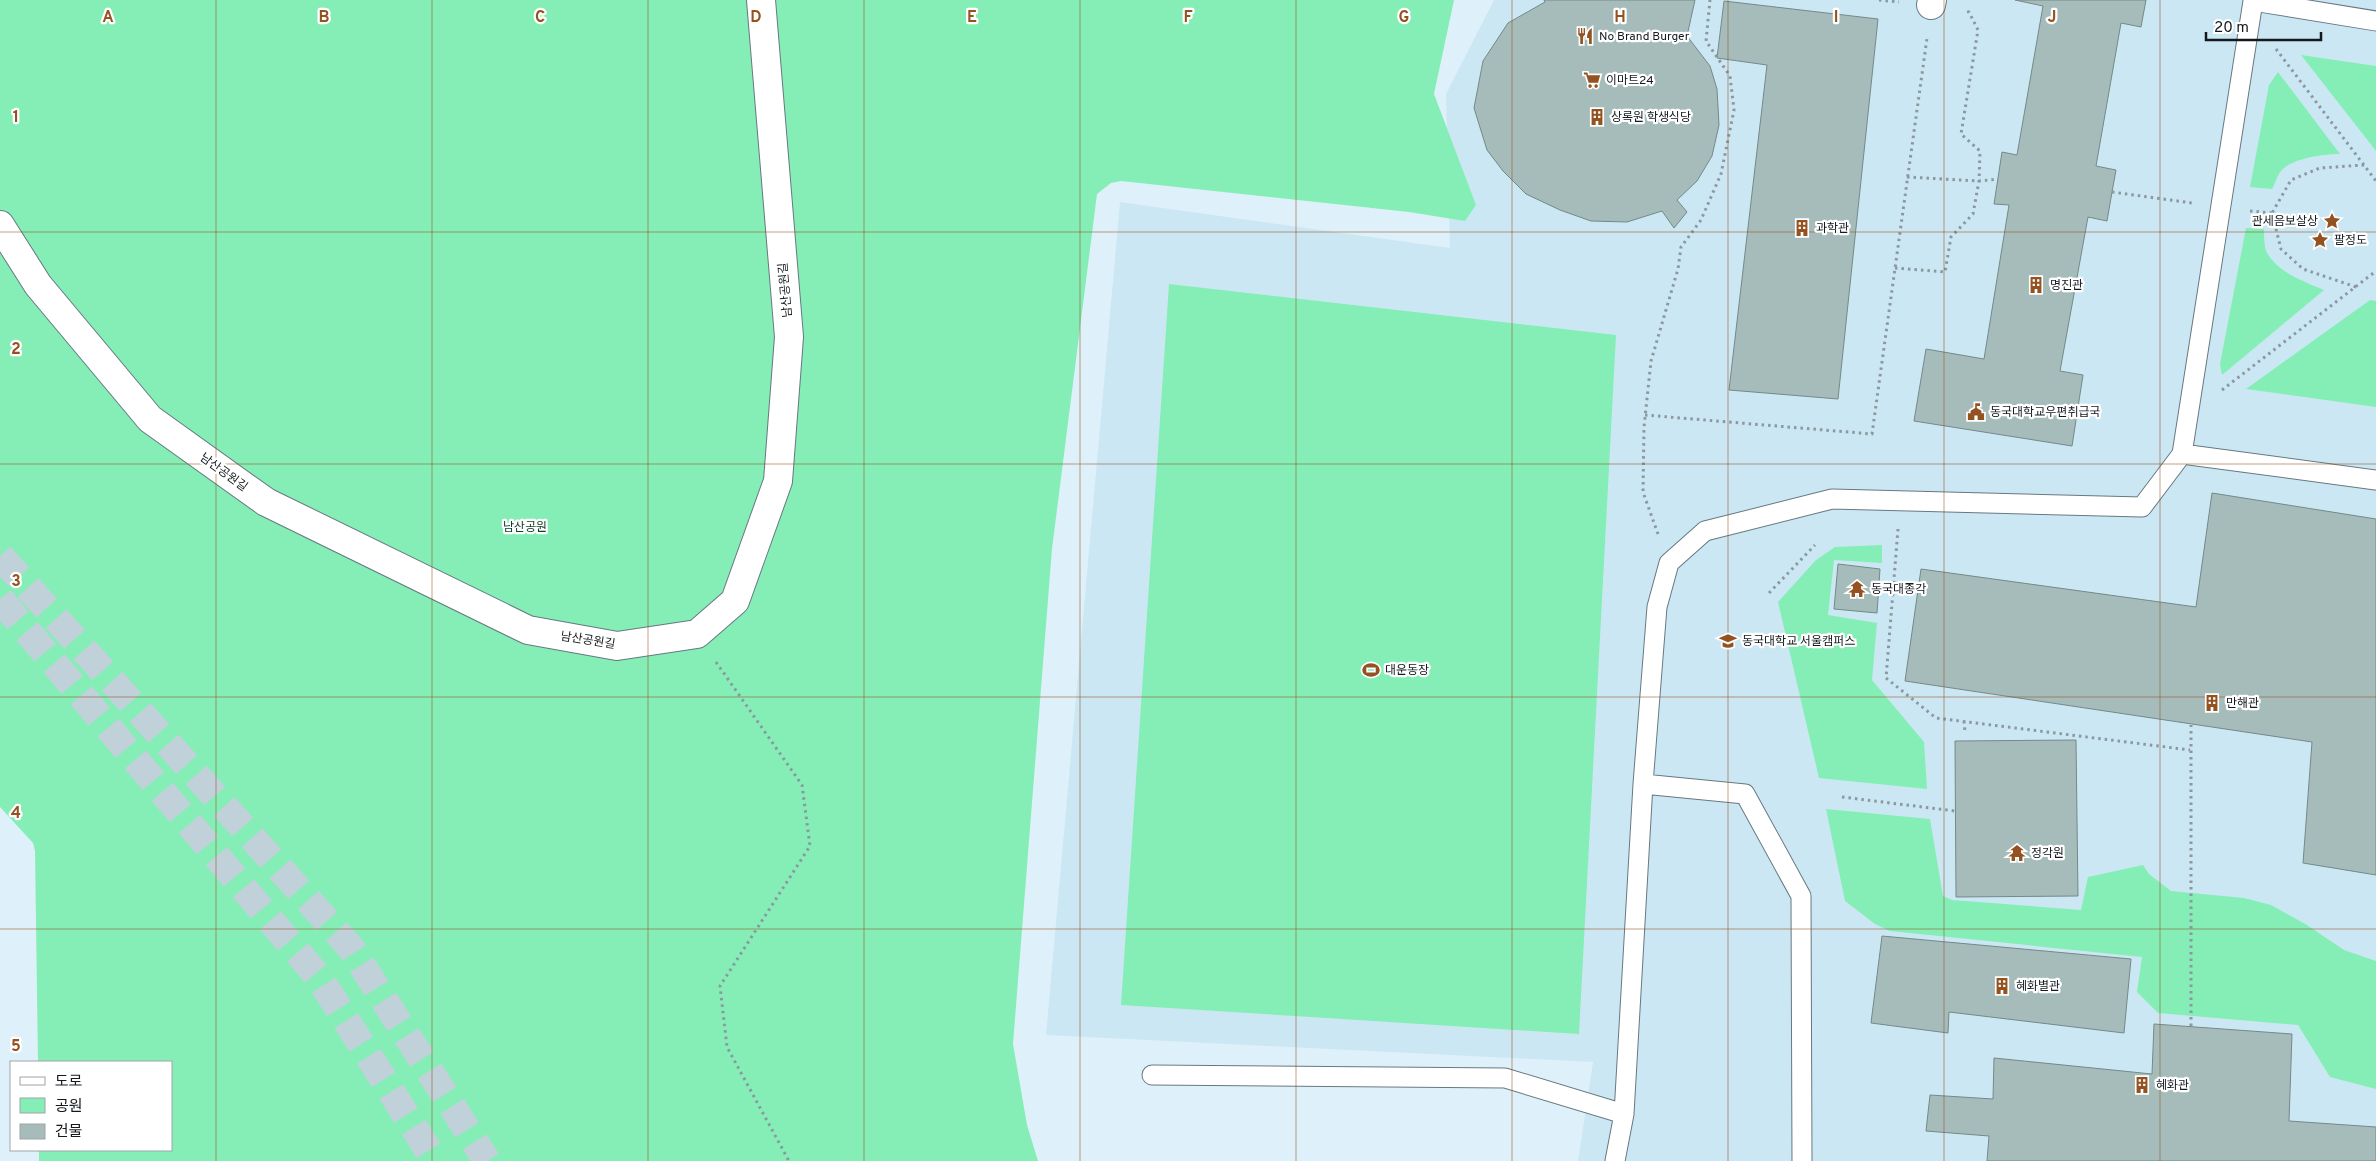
<svg xmlns="http://www.w3.org/2000/svg" width="2376" height="1161" font-family="Overpass,'Noto Sans KR',sans-serif">
  <style>
    .built { fill: #cce7f4 }
    .green { fill: #85eeb6 }
    .building { fill: #a6bcbb; stroke: #748988 }
    .lines { fill: none; stroke-linecap: round; stroke-linejoin: round }
    .secondary-tunnel { stroke: #c0d1d9; stroke-width: 28; stroke-dasharray: 28 14; stroke-linecap: butt }
    .lane-casing { stroke: #677880; stroke-width: 21 }
    .street-casing { stroke: #677880; stroke-width: 30 }
    .path { stroke: #8a989f; stroke-width: 3; stroke-dasharray: 2.5 4; stroke-linecap: butt }
    .lane { stroke: #fff; stroke-width: 19 }
    .street { stroke: #fff; stroke-width: 28 }
    .grid { fill: none; stroke: #93521f; stroke-width: 1; stroke-opacity: 0.55 }
    .labels { text-anchor: middle; stroke-width: 4.5; stroke-linejoin: round; paint-order: stroke }
    .poi-label { font-size: 12px; fill: #13191d; stroke: #fff; text-anchor: start }
    .street-label { font-size: 12px; fill: #13191d; stroke: #fff }
    .park-label { font-size: 12px; fill: #14412b; stroke: #fff }
    .grid-label { font-size: 16px; text-anchor: middle; font-weight: bold; fill: #93521f; stroke: #fff; stroke-width: 4.5; stroke-linejoin: round; paint-order: stroke }
  </style>
  <rect width="100%" height="100%" fill="#def1fa"/>
  <!-- built -->
  <path class="built" d="M1494 0H2376V1161H1578L1593 1062 1046 1035 1120 202 1450 248 1446 94Z"/>
  <!-- green -->
  <path class="green" d="M0 0H1454L1434 94 1476 205 1465 221 1409 212 1121 181 1111 183 1097 194 1052 549 1013 1044 1027 1125 1038 1161H39V1150H171V1062H38L35 851 33 843 0 807Z
    M2301 55 2376 66V151Z
    M2278 72 2340 154C2324 154 2292 158 2281 171 2277 176 2275 184 2272 189L2250 187 2269 85Z
    M2246 228 2264 229C2264 236 2264 247 2267 253 2279 273 2303 281 2324 290L2222 375 2220 364Z
    M1169 284 1616 335 1579 1034 1121 1005Z
    M2370 300 2376 301V407L2246 389Z
    M1882 545V563L1834 560 1828 615 1877 623 1872 680 1924 742 1927 789 1819 778 1778 602 1816 560 1835 547Z
    M1826 809 1930 819 1943 896 1952 900 2081 910 2088 877 2143 865 2149 874 2171 891 2244 898 2271 905 2307 925 2344 950 2376 961V1089L2330 1077 2298 1025 2158 1013 2137 992 2142 957 1890 931 1875 924 1845 901Z"/>
  <!-- building -->
  <path class="building" d="M1544 0H1695L1687 36 1710 66 1717 89 1719 125 1712 156 1697 181 1677 200 1687 212 1674 228 1662 211 1627 222 1591 221 1560 210 1526 194 1503 171 1487 150 1474 108 1483 61 1508 23 1545 2Z
    M2015 0H2146L2141 27 2121 23 2096 166 2116 170 2112 192 2107 221 2088 217 2060 371 2083 375 2072 446 1914 421 1926 349 1984 359 2009 205 1994 204 2002 152 2017 155 2043 6Z
    M1724 1 1878 19 1838 399 1729 390 1767 65 1717 58Z
    M2212 493 2376 519V875L2303 863 2312 742 1905 681 1921 569 2196 607Z
    M1838 564 1880 569 1877 613 1834 609Z
    M2076 740 2078 896 1956 897 1955 741Z
    M1882 936 2131 959 2124 1033 1949 1012 1948 1033 1871 1023Z
    M2154 1024 2292 1034 2289 1121 2376 1127V1161H1987L1989 1136 1926 1131 1930 1095 1993 1099 1994 1058 2152 1074Z"/>
  <g class="lines">
    <!-- secondary-tunnel -->
    <path class="secondary-tunnel" d="M0 556 351 948 487 1161
      M0 599 320 979 435 1161"/>
    <!-- lane casing -->
    <g class="lane-casing">
      <path id="lane" d="M2182 454 2376 480
        M1643 784 1745 794 1801 896 1802 1161
        M1152 1075 1505 1078 1624 1114
        M1615 1161 1624 1114 1643 784 1657 607 1669 563 1705 531 1832 499 2142 507 2182 454 2253 1 2376 21"/>
    </g>
    <!-- street casing -->
    <g class="street-casing">
      <path id="street" d="M1931 5 1932 0
        M0 225 38 285 150 419 266 502 528 630 617 646 697 634 735 601 778 481 789 337 761 0"/>
    </g>
    <!-- path -->
    <path class="path" d="M1879 0 1899 2
      M2276 49 2376 181
      M1907 177 1979 181 1998 179
      M2112 192 2192 203
      M2250 211 2272 213
      M1895 268 1945 272 1951 237 1973 214 1979 181 1980 151 1961 134 1978 30 1969 12 1964 11
      M2356 287 2303 269 2281 249 2272 213 2291 180 2320 168 2364 165
      M2222 390 2376 271
      M1645 415 1872 434 1927 38
      M1898 529 1886 678 1936 718 2190 750
      M1658 534 1643 492 1644 427 1651 361 1678 269 1681 247 1701 220 1721 174 1734 110 1730 76 1706 41 1710 0
      M1769 593 1815 545
      M716 662 802 785 810 846 720 986 727 1047 789 1161
      M1964 721 1965 732
      M1842 797 1955 811
      M2191 1026V725"/>
    <!-- lane -->
    <use href="#lane" class="lane"/>
    <!-- street -->
    <use href="#street" class="street"/>
  </g>
  <!-- grid -->
  <path class="grid" d="M216 0V1161M432 0V1161M648 0V1161M864 0V1161M1080 0V1161M1296 0V1161M1512 0V1161M1728 0V1161M1944 0V1161M2160 0V1161M0 232H2376M0 464H2376M0 697H2376M0 929H2376"/>
  <!-- icons -->
  <defs>
    <g id="restaurant-bare" transform="scale(1.35)"><path d="M-5-6h1v4h1v-4h1v4h1v-4h1v5L-1.5 .5V6h-2V.5L-5-1ZM5-6V6H3V1.5H1.5Q1.5-4 5-6Z" fill="#93521f" stroke="#fff" stroke-width="2.5" paint-order="stroke"/></g>
    <g id="supermarket-bare" transform="scale(1.35)"><path d="M-6-5.5h2.5l.6 2H6L4.5 2H-2.5L-4.4-4H-6ZM-1.5 3.2a1.3 1.3 0 1 0 .1 0ZM3 3.2a1.3 1.3 0 1 0 .1 0Z" fill="#93521f" stroke="#fff" stroke-width="2.5" paint-order="stroke"/></g>
    <g id="building-bare" transform="scale(1.35)"><path d="M-4-6H4V6H1V3H-1V6H-4ZM-2.5-4.3h1.7v1.8h-1.7ZM.8-4.3h1.7v1.8H.8ZM-2.5-1h1.7V.8h-1.7ZM.8-1h1.7V.8H.8Z" fill="#93521f" stroke="#fff" stroke-width="2.5" paint-order="stroke"/></g>
    <g id="sight-bare" transform="scale(1.35)"><path d="M0-6L1.8-2.2L6-1.7L2.9 1.2L3.7 5.4L0 3.3L-3.7 5.4L-2.9 1.2L-6-1.7L-1.8-2.2Z" fill="#93521f" stroke="#fff" stroke-width="2.5" paint-order="stroke"/></g>
    <g id="civic-bare" transform="scale(1.35)"><path d="M-.6-6.5H3V-4.5H.6V-3L4-1V1h2V6H-6V1h2V-1L-.6-3ZM-1.2 2.5V6h2.4V2.5Z" fill="#93521f" stroke="#fff" stroke-width="2.5" paint-order="stroke"/></g>
    <g id="temple-bare" transform="scale(1.35)"><path d="M0-6L5-2H3V0L6.5 2.5H4V6H1.5V3h-3V6H-4V2.5H-6.5L-3 0V-2H-5Z" fill="#93521f" stroke="#fff" stroke-width="2.5" paint-order="stroke"/></g>
    <g id="university-bare" transform="scale(1.35)"><path d="M0-5L7-2L0 1L-7-2ZM-4 1L0 2.5L4 1V4Q0 6-4 4Z" fill="#93521f" stroke="#fff" stroke-width="2.5" paint-order="stroke"/></g>
    <g id="stadium-bare" transform="scale(1.35)"><path d="M0-5a6.5 5 0 1 0 0 10a6.5 5 0 1 0 0-10ZM-3.5-1.8h7v3.6h-7Z" fill="#93521f" stroke="#fff" stroke-width="2.5" paint-order="stroke"/></g>
  </defs>
  <g fill-rule="evenodd">
    <use href="#restaurant-bare" x="1585" y="36"/>
    <use href="#supermarket-bare" x="1592" y="80"/>
    <use href="#building-bare" x="1597" y="117"/>
    <use href="#sight-bare" x="2332" y="221"/>
    <use href="#building-bare" x="1802" y="228"/>
    <use href="#sight-bare" x="2320" y="240"/>
    <use href="#building-bare" x="2036" y="285"/>
    <use href="#civic-bare" x="1976" y="412"/>
    <use href="#temple-bare" x="1857" y="589"/>
    <use href="#university-bare" x="1728" y="641"/>
    <use href="#stadium-bare" x="1371" y="670"/>
    <use href="#building-bare" x="2212" y="703"/>
    <use href="#temple-bare" x="2017" y="853"/>
    <use href="#building-bare" x="2002" y="986"/>
    <use href="#building-bare" x="2142" y="1085"/>
  </g>
  <g class="labels">
    <!-- poi labels -->
    <g class="poi-label">
      <text x="1599" y="40">No Brand Burger</text>
      <text x="1606" y="84">이마트24</text>
      <text x="1611" y="121">상록원 학생식당</text>
      <text x="2318" y="225" text-anchor="end">관세음보살상</text>
      <text x="1816" y="232">과학관</text>
      <text x="2334" y="244">팔정도</text>
      <text x="2050" y="289">명진관</text>
      <text x="1990" y="416">동국대학교우편취급국</text>
      <text x="1871" y="593">동국대종각</text>
      <text x="1742" y="645">동국대학교 서울캠퍼스</text>
      <text x="1385" y="674">대운동장</text>
      <text x="2226" y="707">만해관</text>
      <text x="2031" y="857">정각원</text>
      <text x="2016" y="990">혜화별관</text>
      <text x="2156" y="1089">혜화관</text>
    </g>
    <!-- street labels -->
    <g class="street-label">
      <text transform="translate(785 290) rotate(-95)" y="4">남산공원길</text>
      <text transform="translate(224 472) rotate(36)" y="4">남산공원길</text>
      <text transform="translate(588 640) rotate(9)" y="4">남산공원길</text>
    </g>
    <!-- park labels -->
    <g class="park-label">
      <text x="525" y="531">남산공원</text>
    </g>
  </g>
  <g class="grid-label">
    <text x="108" y="22">A</text>
    <text x="324" y="22">B</text>
    <text x="540" y="22">C</text>
    <text x="756" y="22">D</text>
    <text x="972" y="22">E</text>
    <text x="1188" y="22">F</text>
    <text x="1404" y="22">G</text>
    <text x="1620" y="22">H</text>
    <text x="1836" y="22">I</text>
    <text x="2052" y="22">J</text>
    <text x="16" y="122">1</text>
    <text x="16" y="354">2</text>
    <text x="16" y="586">3</text>
    <text x="16" y="818">4</text>
    <text x="16" y="1051">5</text>
  </g>
  <!-- legend -->
  <rect x="10" y="1061" width="162" height="90" fill="#ffffff" stroke="#a1a3a5"/>
  <rect x="20" y="1077" width="25" height="8" fill="#ffffff" stroke="#a1a3a5"/>
  <text x="55" y="1086" font-size="15" fill="#13191d">도로</text>
  <rect x="20" y="1098" width="25" height="15" fill="#85eeb6" stroke="#a1a3a5"/>
  <text x="55" y="1111" font-size="15" fill="#13191d">공원</text>
  <rect x="20" y="1124" width="25" height="15" fill="#a6bcbb" stroke="#a1a3a5"/>
  <text x="55" y="1136" font-size="15" fill="#13191d">건물</text>
  <!-- scale -->
  <path d="M2206 32v8h115v-8" fill="none" stroke="#13191d" stroke-width="2.5"/>
  <text x="2214" y="32" font-size="15" fill="#13191d" stroke="#ffffff" stroke-width="4" paint-order="stroke">20 m</text>
</svg>
